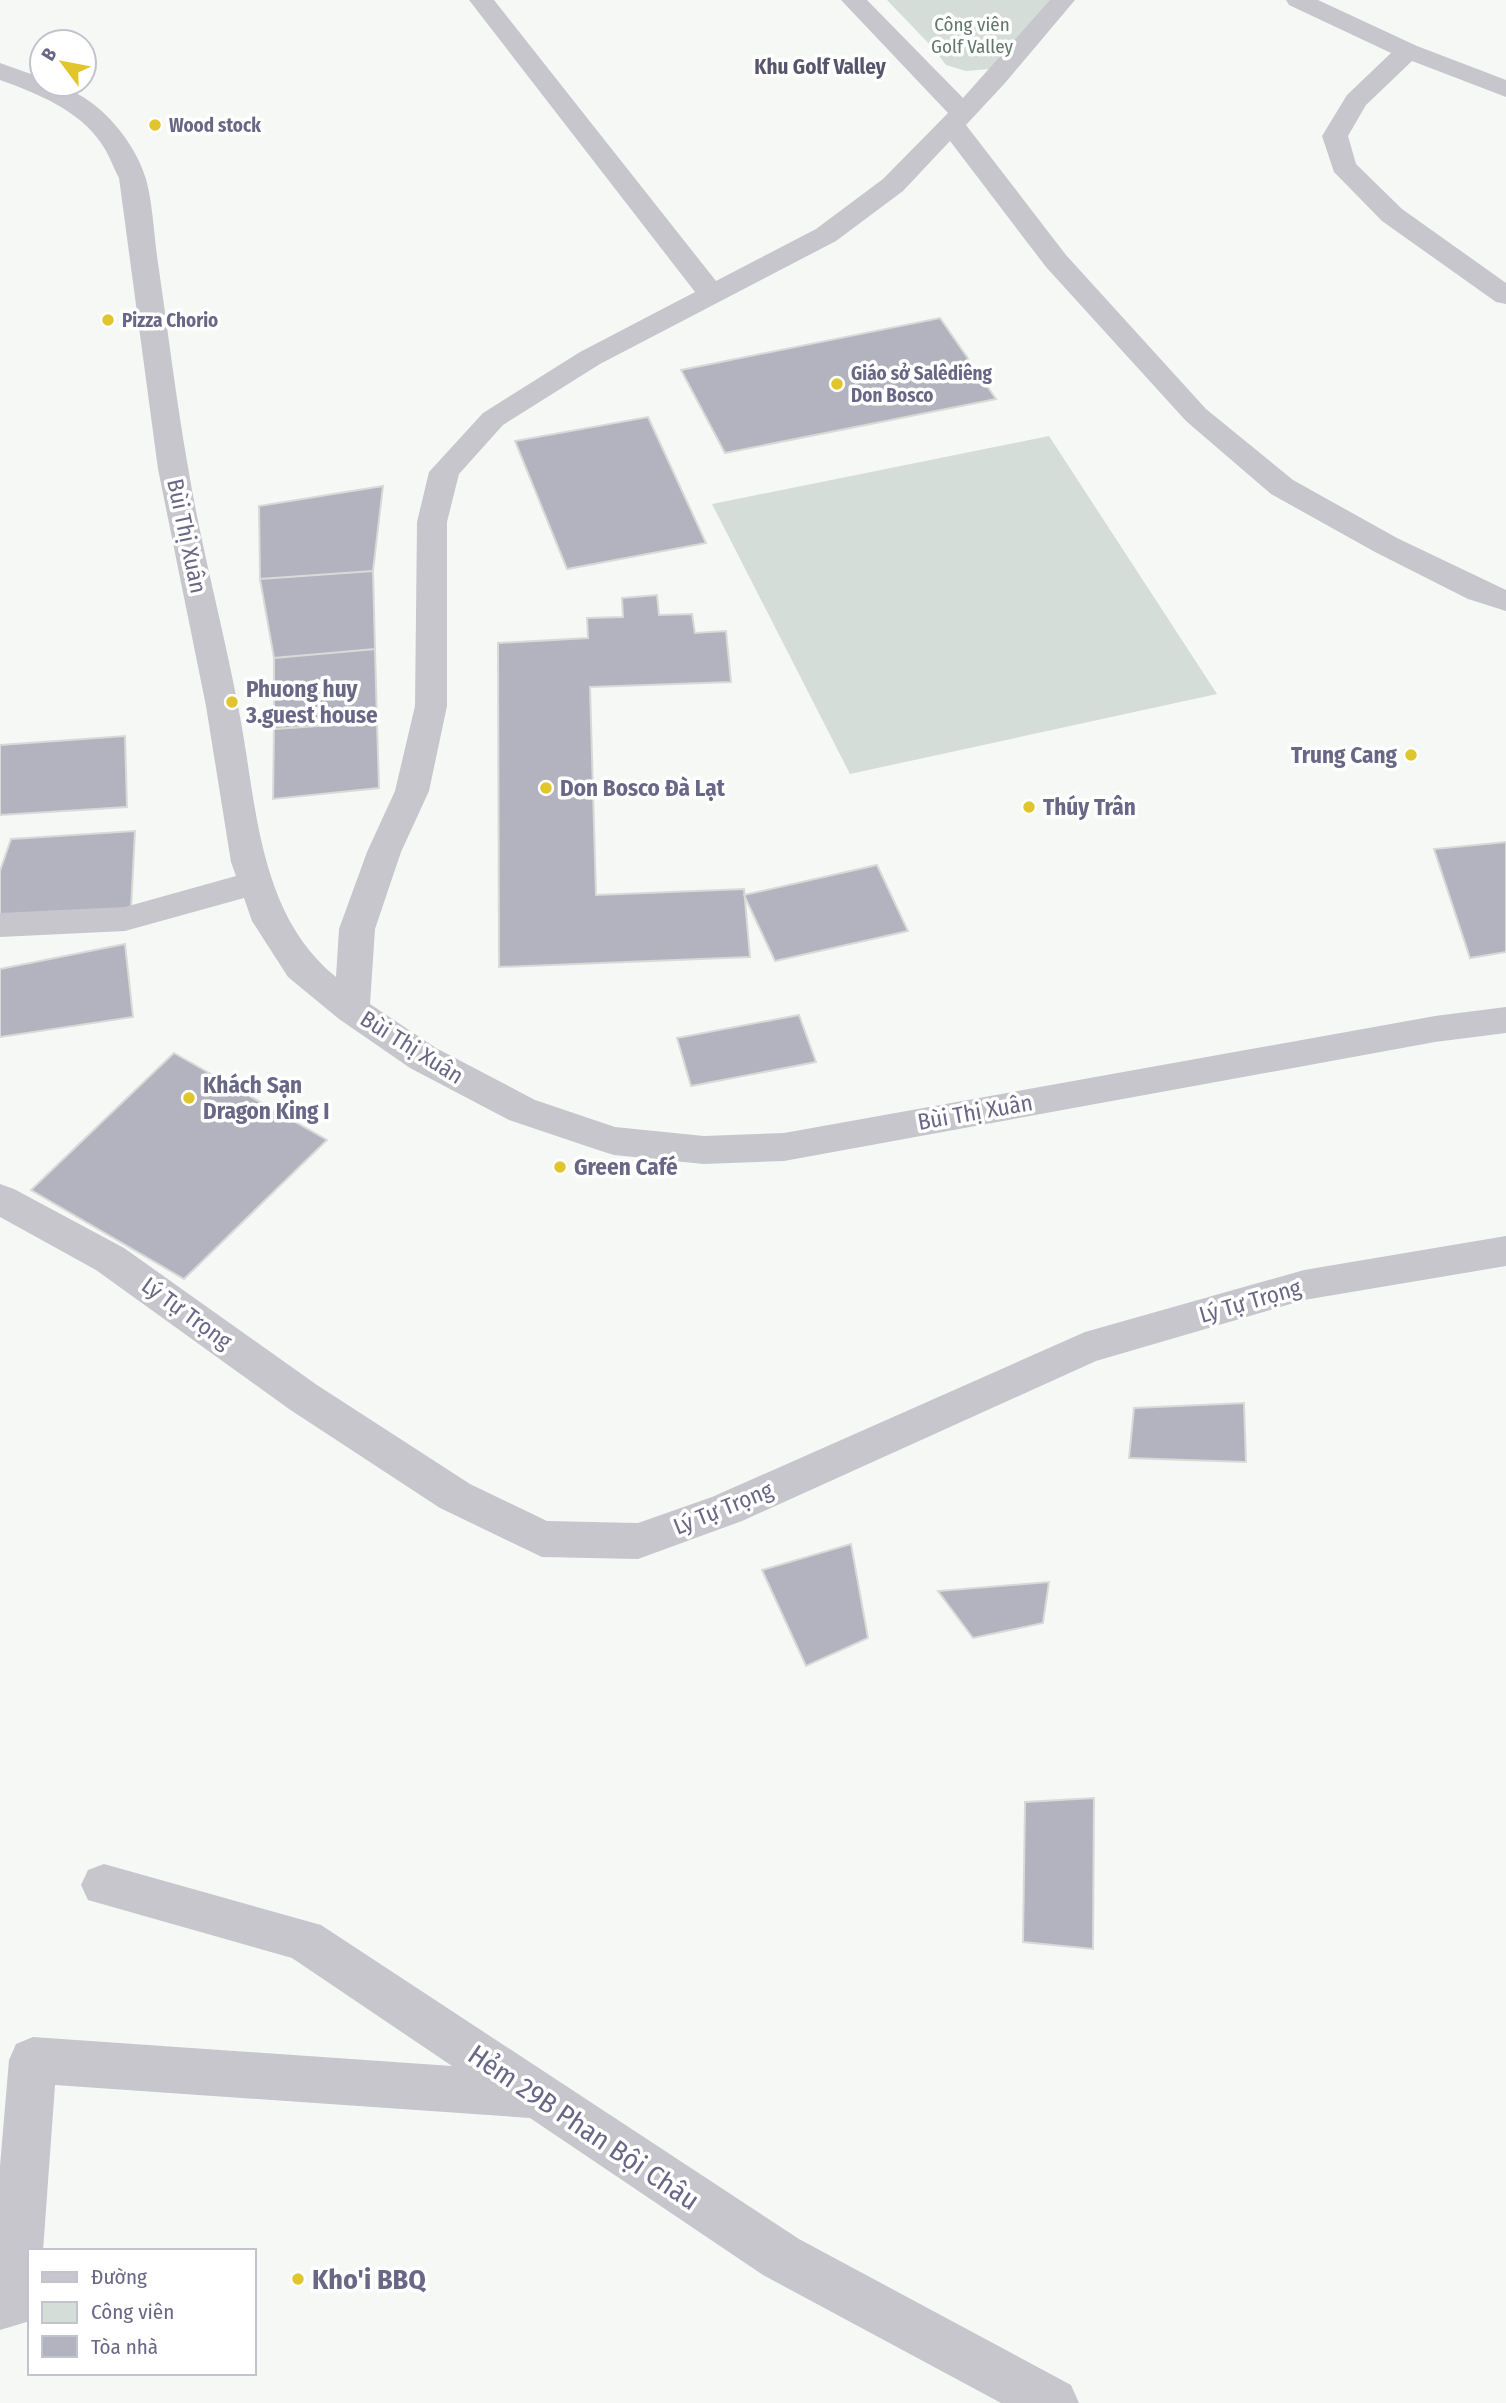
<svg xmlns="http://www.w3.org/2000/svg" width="1506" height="2403" font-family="'Fira Sans Condensed',sans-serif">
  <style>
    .green { fill: #d4ddd7 }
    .building { fill: #b3b3bf; stroke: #d8dad8; stroke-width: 2 }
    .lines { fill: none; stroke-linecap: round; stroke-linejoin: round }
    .minor { fill: #c7c6cd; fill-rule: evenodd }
    .poi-dot { fill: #e1c52d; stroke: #fff; stroke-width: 2.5 }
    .labels { text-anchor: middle; stroke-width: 7; stroke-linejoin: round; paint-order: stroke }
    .far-park-label { font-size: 19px; fill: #62786b; stroke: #fff }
    .far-poi-label { font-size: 19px; font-weight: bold; fill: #696786; stroke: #fff; text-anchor: start }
    .far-neighbourhood-label { font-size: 21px; font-weight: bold; fill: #56556b; stroke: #fff }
    .street-label { font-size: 23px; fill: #696786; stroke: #fff }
    .poi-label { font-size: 23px; font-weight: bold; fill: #696786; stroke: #fff; text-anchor: start }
    .near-street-label { font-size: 28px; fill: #696786; stroke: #fff }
    .near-poi-label { font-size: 28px; font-weight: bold; fill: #696786; stroke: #fff; text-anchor: start }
  </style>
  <rect width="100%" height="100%" fill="#f6f8f5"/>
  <!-- green -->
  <path class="green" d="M887 0H1057L990 69 966 71 946 65 934 49Z
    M1049 436 1217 694 850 774 712 504Z"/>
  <!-- building -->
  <path class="building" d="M940 318 996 399 725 453 681 370Z
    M648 417 706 543 567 569 515 441Z
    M383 486 373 571 260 579 259 506Z
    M373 571 375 649 274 658 260 579Z
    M657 595 659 615 692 614 695 633 726 631 731 682 590 687 596 895 744 889 750 957 499 967 498 643 588 638 587 618 623 617 622 598Z
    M375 649 377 722 274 729V658Z
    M377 722 379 788 273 799 274 729Z
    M125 736 127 807 0 815V745Z
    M135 831 131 909 0 918V871L11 839Z
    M1506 842V952L1470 958 1434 849Z
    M877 865 908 931 775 961 744 895Z
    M125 944 133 1017 0 1037V969Z
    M799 1015 816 1062 691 1086 677 1038Z
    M174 1053 327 1140 184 1279 31 1190Z
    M1244 1403 1246 1462 1129 1458 1134 1408Z
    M851 1544 868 1638 806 1666 762 1570Z
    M1049 1582 1043 1623 973 1638 938 1591Z
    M1094 1798 1093 1949 1023 1942 1025 1802Z"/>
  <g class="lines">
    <!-- minor -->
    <path class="minor" d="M469 0H494L716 281 816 229 883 179 948 113 841 0H867L963 98 1050 0H1075L1005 83 966 125 1066 255 1206 409 1293 480 1397 538 1506 590V611L1468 599 1375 552 1271 494 1186 421 1046 267 950 141 903 191 836 241 600 364 503 425 459 474 447 522V706L429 791 401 852 375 929 370 1004 436 1048 535 1100 615 1127 704 1136 784 1133 1435 1016 1506 1007V1033L1435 1042 784 1161 704 1164 614 1155 601 1151 509 1120 410 1068 339 1019 288 977 252 921 244 898 125 931 0 937V913L125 907 236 876 231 862 206 706 158 469 119 178C113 167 109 154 101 143 79 110 36 93 0 80V63L42 78V84C88 84 134 137 146 179 153 205 154 236 158 263 168 331 176 399 188 467 201 547 223 626 238 706 257 800 256 912 336 977L339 929 367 852 395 791 415 706 417 522 429 472 483 413 580 352 695 292Z
      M1286 0H1318L1417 46 1506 80V97L1412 61 1366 105 1348 136 1356 164 1402 209 1506 283V304L1496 302 1382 221 1334 172 1322 136 1347 95 1391 53 1289 5Z
      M0 1184 14 1189 124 1248 317 1385 470 1484 547 1521 638 1523 712 1497 1085 1332 1304 1270 1506 1236V1266L1304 1300 1096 1361 742 1521 638 1559 542 1557 440 1508 289 1409 96 1270 0 1217Z
      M104 1864 321 1925 799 2239 1071 2385 1079 2403H1001L763 2275 530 2118 55 2085 43 2251H30V2321L0 2330V2166L9 2060 16 2044 33 2037 452 2066 292 1958 88 1900 81 1885 88 1870Z"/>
  </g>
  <!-- markers -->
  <g class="poi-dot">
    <circle cx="155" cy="125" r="7"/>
    <circle cx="108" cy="320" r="7"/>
    <circle cx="837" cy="384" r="7"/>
    <circle cx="232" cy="702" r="7"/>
    <circle cx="1411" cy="755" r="7"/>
    <circle cx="546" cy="788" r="7"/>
    <circle cx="1029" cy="807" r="7"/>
    <circle cx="189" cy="1098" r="7"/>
    <circle cx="560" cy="1167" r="7"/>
    <circle cx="298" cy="2279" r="7"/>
  </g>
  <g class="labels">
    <!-- far-park labels -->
    <g class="far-park-label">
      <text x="972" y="31">Công viên<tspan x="972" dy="22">Golf Valley</tspan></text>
    </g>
    <!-- far-poi labels -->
    <g class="far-poi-label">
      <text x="169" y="132">Wood stock</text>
      <text x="122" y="327">Pizza Chorio</text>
      <text x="851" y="380">Giáo sở Salêdiêng<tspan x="851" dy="22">Don Bosco</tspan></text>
    </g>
    <!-- far-neighbourhood labels -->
    <g class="far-neighbourhood-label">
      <text x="820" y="74">Khu Golf Valley</text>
    </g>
    <!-- street labels -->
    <g class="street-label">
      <text transform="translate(187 536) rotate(78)" y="8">Bùi Thị Xuân</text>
      <text transform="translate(412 1047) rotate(32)" y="8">Bùi Thị Xuân</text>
      <text transform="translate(975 1112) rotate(-10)" y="8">Bùi Thị Xuân</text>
      <text transform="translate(1250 1301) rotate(-16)" y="8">Lý Tự Trọng</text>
      <text transform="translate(187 1313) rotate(36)" y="8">Lý Tự Trọng</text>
      <text transform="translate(723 1508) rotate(-22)" y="8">Lý Tự Trọng</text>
    </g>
    <!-- poi labels -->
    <g class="poi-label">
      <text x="246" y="697">Phuong huy<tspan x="246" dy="26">3.guest house</tspan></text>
      <text x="1397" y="763" text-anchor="end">Trung Cang</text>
      <text x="560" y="796">Don Bosco Đà Lạt</text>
      <text x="1043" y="815">Thúy Trân</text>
      <text x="203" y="1093">Khách Sạn<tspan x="203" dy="26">Dragon King I</tspan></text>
      <text x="574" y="1175">Green Café</text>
    </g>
    <!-- near-street labels -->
    <g class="near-street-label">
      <text transform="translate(584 2127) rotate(34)" y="10">Hẻm 29B Phan Bội Châu</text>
    </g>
    <!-- near-poi labels -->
    <g class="near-poi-label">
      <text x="312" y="2289">Kho'i BBQ</text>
    </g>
  </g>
  <!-- legend -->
  <rect x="28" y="2249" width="228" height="126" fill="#ffffff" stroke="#c3c2cf" stroke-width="2"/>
  <rect x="42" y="2272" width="35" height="10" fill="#c7c6cd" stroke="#c3c2cf" stroke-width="2"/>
  <text x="91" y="2284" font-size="21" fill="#696786">Đường</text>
  <rect x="42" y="2302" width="35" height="21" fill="#d4ddd7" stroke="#c3c2cf" stroke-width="2"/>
  <text x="91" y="2319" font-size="21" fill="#696786">Công viên</text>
  <rect x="42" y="2336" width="35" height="21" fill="#b3b3bf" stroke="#c3c2cf" stroke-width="2"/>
  <text x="91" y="2354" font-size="21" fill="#696786">Tòa nhà</text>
  <!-- north arrow -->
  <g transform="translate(63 63) rotate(302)"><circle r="33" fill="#ffffff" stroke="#c3c2cf" stroke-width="2"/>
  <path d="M0-5L12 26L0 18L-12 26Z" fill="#e1c52d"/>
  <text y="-10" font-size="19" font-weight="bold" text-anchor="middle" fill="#696786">B</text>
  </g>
</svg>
